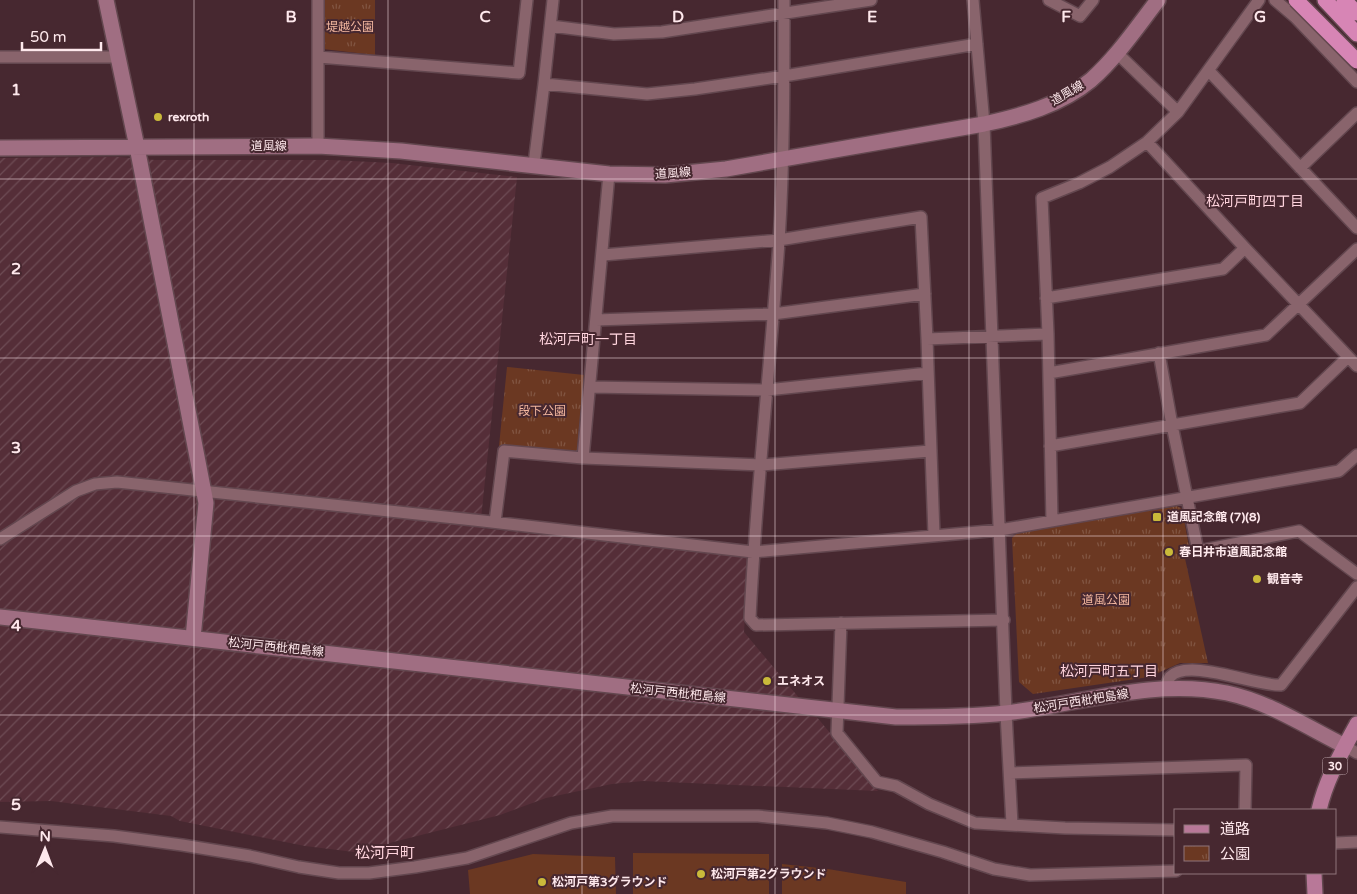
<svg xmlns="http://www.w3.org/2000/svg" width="1357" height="894" font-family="'Varela Round','Noto Sans JP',sans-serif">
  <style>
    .industrial { fill: url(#industrial-furrows) }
    .park { fill: url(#park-tufts) }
    .pitch { fill: #6b3822 }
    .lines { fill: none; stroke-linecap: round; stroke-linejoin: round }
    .street-casing { stroke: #63474f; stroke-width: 14 }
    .secondary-casing { stroke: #63474f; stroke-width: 18 }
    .primary-casing { stroke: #63474f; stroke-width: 18 }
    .highway-casing { stroke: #63474f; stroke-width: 18 }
    .street { stroke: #89646c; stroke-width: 11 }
    .secondary { stroke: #a06e82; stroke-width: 15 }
    .primary { stroke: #b87898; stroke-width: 15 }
    .highway { stroke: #d785b5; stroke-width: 15 }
    .highway-bridge-casing { stroke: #63474f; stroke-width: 18; stroke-linecap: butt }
    .highway-bridge { stroke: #d785b5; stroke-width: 15 }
    .grid { fill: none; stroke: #fee8ec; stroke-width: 1; stroke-opacity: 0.55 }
    .poi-dot { fill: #caba3a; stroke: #472830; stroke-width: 2 }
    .labels { text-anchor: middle; stroke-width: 4; stroke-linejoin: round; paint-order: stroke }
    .shield { fill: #472830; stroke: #c7aeb4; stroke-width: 1 }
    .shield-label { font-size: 11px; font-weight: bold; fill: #fee8ec }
    .park-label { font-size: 12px; fill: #f2b69e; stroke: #472830 }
    .street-label { font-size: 12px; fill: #fee8ec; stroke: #472830 }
    .poi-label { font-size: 12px; font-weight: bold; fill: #fee8ec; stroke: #472830; text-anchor: start }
    .neighbourhood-label { font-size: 14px; fill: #ffd4dd; stroke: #472830 }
    .quarter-label { font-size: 15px; fill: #ffd4dd; stroke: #472830 }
    .grid-label { font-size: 16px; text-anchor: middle; font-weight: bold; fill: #fee8ec; stroke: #472830; stroke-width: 4; stroke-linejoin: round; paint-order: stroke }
  </style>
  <defs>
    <pattern id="industrial-furrows" width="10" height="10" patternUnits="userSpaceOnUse" patternTransform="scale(1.25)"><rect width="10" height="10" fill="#552e38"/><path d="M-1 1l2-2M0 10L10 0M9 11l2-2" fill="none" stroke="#6e4c55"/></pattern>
    <pattern id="park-tufts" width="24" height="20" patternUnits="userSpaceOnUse" patternTransform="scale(1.25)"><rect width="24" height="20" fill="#6b3822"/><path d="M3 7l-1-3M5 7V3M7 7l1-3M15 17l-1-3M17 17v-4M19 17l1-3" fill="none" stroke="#815542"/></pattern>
  </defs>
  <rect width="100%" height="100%" fill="#472830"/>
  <!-- industrial -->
  <path class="industrial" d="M120 157 155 160H332L392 163 517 177 480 528 746 557 748 561 744 632 800 699 799 714 816 716 878 791 643 781 612 784 546 798 500 815 354 852 305 846 180 821 171 816 51 801 0 802V158Z"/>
  <!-- park -->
  <path class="park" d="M324 0H375V55L323 49Z
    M507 367 584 375 577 450 574 454 499 446Z
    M1177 506 1182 509 1190 552 1184 554 1208 663H1180L1149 677 1033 694 1019 682 1012 538 1017 533Z"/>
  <!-- pitch -->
  <path class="pitch" d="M633 853 769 854V894H633Z
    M533 854 615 857 616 894H470L468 870Z
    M782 864 828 869 906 882V894H782Z"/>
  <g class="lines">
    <!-- street casing -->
    <g class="street-casing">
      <path id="street" d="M318 0V146
        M784 0C784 81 784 161 779 242 770 367 756 493 750 618L756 625 1004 620
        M973 0 984 124 1006 713 1012 824
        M1049 0 1080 16 1093 0
        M1275 0 1295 17 1357 82
        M551 26 614 34 662 32 871 0
        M1117 53 1178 112
        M0 57H117
        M318 57 519 73 527 0
        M1209 71 1357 228
        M544 84 647 94 695 89 784 76 977 44
        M1147 142 1245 248 1357 366
        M534 164 544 84 553 0
        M1300 168 1357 113
        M603 255 779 240 921 217 927 339 934 535
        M1046 298 1223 269 1245 248
        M596 320 773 314 925 294
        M927 339 1048 334
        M1159 353 1172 425 1198 551 1299 531 1357 574
        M1049 373 1266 335 1357 249
        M590 387 767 390 928 373
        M1050 446 1300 403 1348 357
        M583 458 609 174
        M1052 521 1048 334 1042 198 1079 183 1110 167 1147 142 1178 112 1259 0
        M495 522 504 451 583 458 762 465 930 451
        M0 539 76 491 95 484 117 482 483 521 753 552 1000 530 1339 471 1357 455
        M841 623 837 733 877 782 896 786 929 804 975 823 1065 828 1176 830
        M1166 688C1167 684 1168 680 1170 677 1188 657 1258 687 1281 685L1357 587
        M1345 746 1357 753
        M1010 773 1246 765 1245 810
        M0 827 114 836 182 845 250 856 299 867 339 873H369L415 867 467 858 571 823 612 816H758L827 823 872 832 943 852 994 869 1030 875 1176 871
        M1336 843 1357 842"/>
    </g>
    <!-- secondary casing -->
    <g class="secondary-casing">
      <path id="secondary" d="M106 0 137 147 206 503 193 638
        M0 148 318 146 401 151 609 174 665 175 726 169 984 124C1021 116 1061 105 1091 80 1117 57 1137 27 1158 0
        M0 617 896 717C933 717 969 717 1006 713 1079 704 1154 678 1227 693 1269 702 1307 727 1345 746"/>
    </g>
    <!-- primary casing -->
    <g class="primary-casing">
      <path id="primary" d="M1319 810C1326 779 1342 752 1357 724
        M1314 873 1315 894"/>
    </g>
    <!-- highway casing -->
    <g class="highway-casing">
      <path id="highway" d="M1325 0 1357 34
        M1344 0 1357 13"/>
    </g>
    <!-- street -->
    <use href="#street" class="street"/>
    <!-- secondary -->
    <use href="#secondary" class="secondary"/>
    <!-- primary -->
    <use href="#primary" class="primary"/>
    <!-- highway -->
    <use href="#highway" class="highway"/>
    <!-- highway-bridge casing -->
    <g class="highway-bridge-casing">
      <path id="highway-bridge" d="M1296 0 1357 61"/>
    </g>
    <!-- highway-bridge -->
    <use href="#highway-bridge" class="highway-bridge"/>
  </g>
  <!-- grid -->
  <path class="grid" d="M194 0V894M388 0V894M582 0V894M775 0V894M969 0V894M1163 0V894M0 179H1357M0 358H1357M0 536H1357M0 715H1357"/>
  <!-- markers -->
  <g class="poi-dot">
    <circle cx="158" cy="117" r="5"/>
    <rect x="1152" y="512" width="10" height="10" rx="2.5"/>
    <circle cx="1169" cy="552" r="5"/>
    <circle cx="1257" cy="579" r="5"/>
    <circle cx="767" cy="681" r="5"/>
    <circle cx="701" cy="874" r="5"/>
    <circle cx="542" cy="882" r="5"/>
  </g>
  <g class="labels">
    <!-- shield labels -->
    <rect class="shield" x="1322.5" y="757.5" width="25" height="17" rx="4"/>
    <g class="shield-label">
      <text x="1335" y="770">30</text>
    </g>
    <!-- park labels -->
    <g class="park-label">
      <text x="350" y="31">堤越公園</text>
      <text x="542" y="415">段下公園</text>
      <text x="1106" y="604">道風公園</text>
    </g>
    <!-- street labels -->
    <g class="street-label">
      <text transform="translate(1067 93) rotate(-30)" y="4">道風線</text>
      <text x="269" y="150">道風線</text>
      <text transform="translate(673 173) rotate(-4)" y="4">道風線</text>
      <text transform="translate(276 647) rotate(6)" y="4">松河戸西枇杷島線</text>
      <text transform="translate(678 693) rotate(6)" y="4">松河戸西枇杷島線</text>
      <text transform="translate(1081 701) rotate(-9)" y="4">松河戸西枇杷島線</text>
    </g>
    <!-- poi labels -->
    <g class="poi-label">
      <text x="168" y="121">rexroth</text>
      <text x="1167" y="521">道風記念館 (7)(8)</text>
      <text x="1179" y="556">春日井市道風記念館</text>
      <text x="1267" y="583">観音寺</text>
      <text x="777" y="685">エネオス</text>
      <text x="711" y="878">松河戸第2グラウンド</text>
      <text x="552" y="886">松河戸第3グラウンド</text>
    </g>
    <!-- neighbourhood labels -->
    <g class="neighbourhood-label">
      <text x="1255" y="206">松河戸町四丁目</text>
      <text x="588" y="344">松河戸町一丁目</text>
      <text x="1109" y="676">松河戸町五丁目</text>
    </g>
    <!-- quarter labels -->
    <g class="quarter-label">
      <text x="385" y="858">松河戸町</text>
    </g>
  </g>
  <g class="grid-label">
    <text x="291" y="22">B</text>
    <text x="485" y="22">C</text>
    <text x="678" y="22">D</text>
    <text x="872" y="22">E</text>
    <text x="1066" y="22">F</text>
    <text x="1260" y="22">G</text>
    <text x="16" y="95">1</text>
    <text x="16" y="274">2</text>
    <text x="16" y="453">3</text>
    <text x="16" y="631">4</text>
    <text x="16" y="810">5</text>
  </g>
  <!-- legend -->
  <rect x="1174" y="809" width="162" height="65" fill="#472830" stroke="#90757b"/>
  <rect x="1184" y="825" width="25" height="8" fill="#b87898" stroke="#90757b"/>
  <text x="1220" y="834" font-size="15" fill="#fee8ec">道路</text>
  <rect x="1184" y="846" width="25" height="15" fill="url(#park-tufts)" stroke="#90757b"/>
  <text x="1220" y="859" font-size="15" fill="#fee8ec">公園</text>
  <!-- north arrow -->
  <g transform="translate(45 849) rotate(1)" stroke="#472830" stroke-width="4" paint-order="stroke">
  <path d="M0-4L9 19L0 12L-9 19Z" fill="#fee8ec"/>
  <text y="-8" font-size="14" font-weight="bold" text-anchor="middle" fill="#fee8ec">N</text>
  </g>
  <!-- scale -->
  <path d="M22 42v8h79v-8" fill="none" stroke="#fee8ec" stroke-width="2.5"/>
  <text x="30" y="42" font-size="15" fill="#fee8ec" stroke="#472830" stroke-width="4" paint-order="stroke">50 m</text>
</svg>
